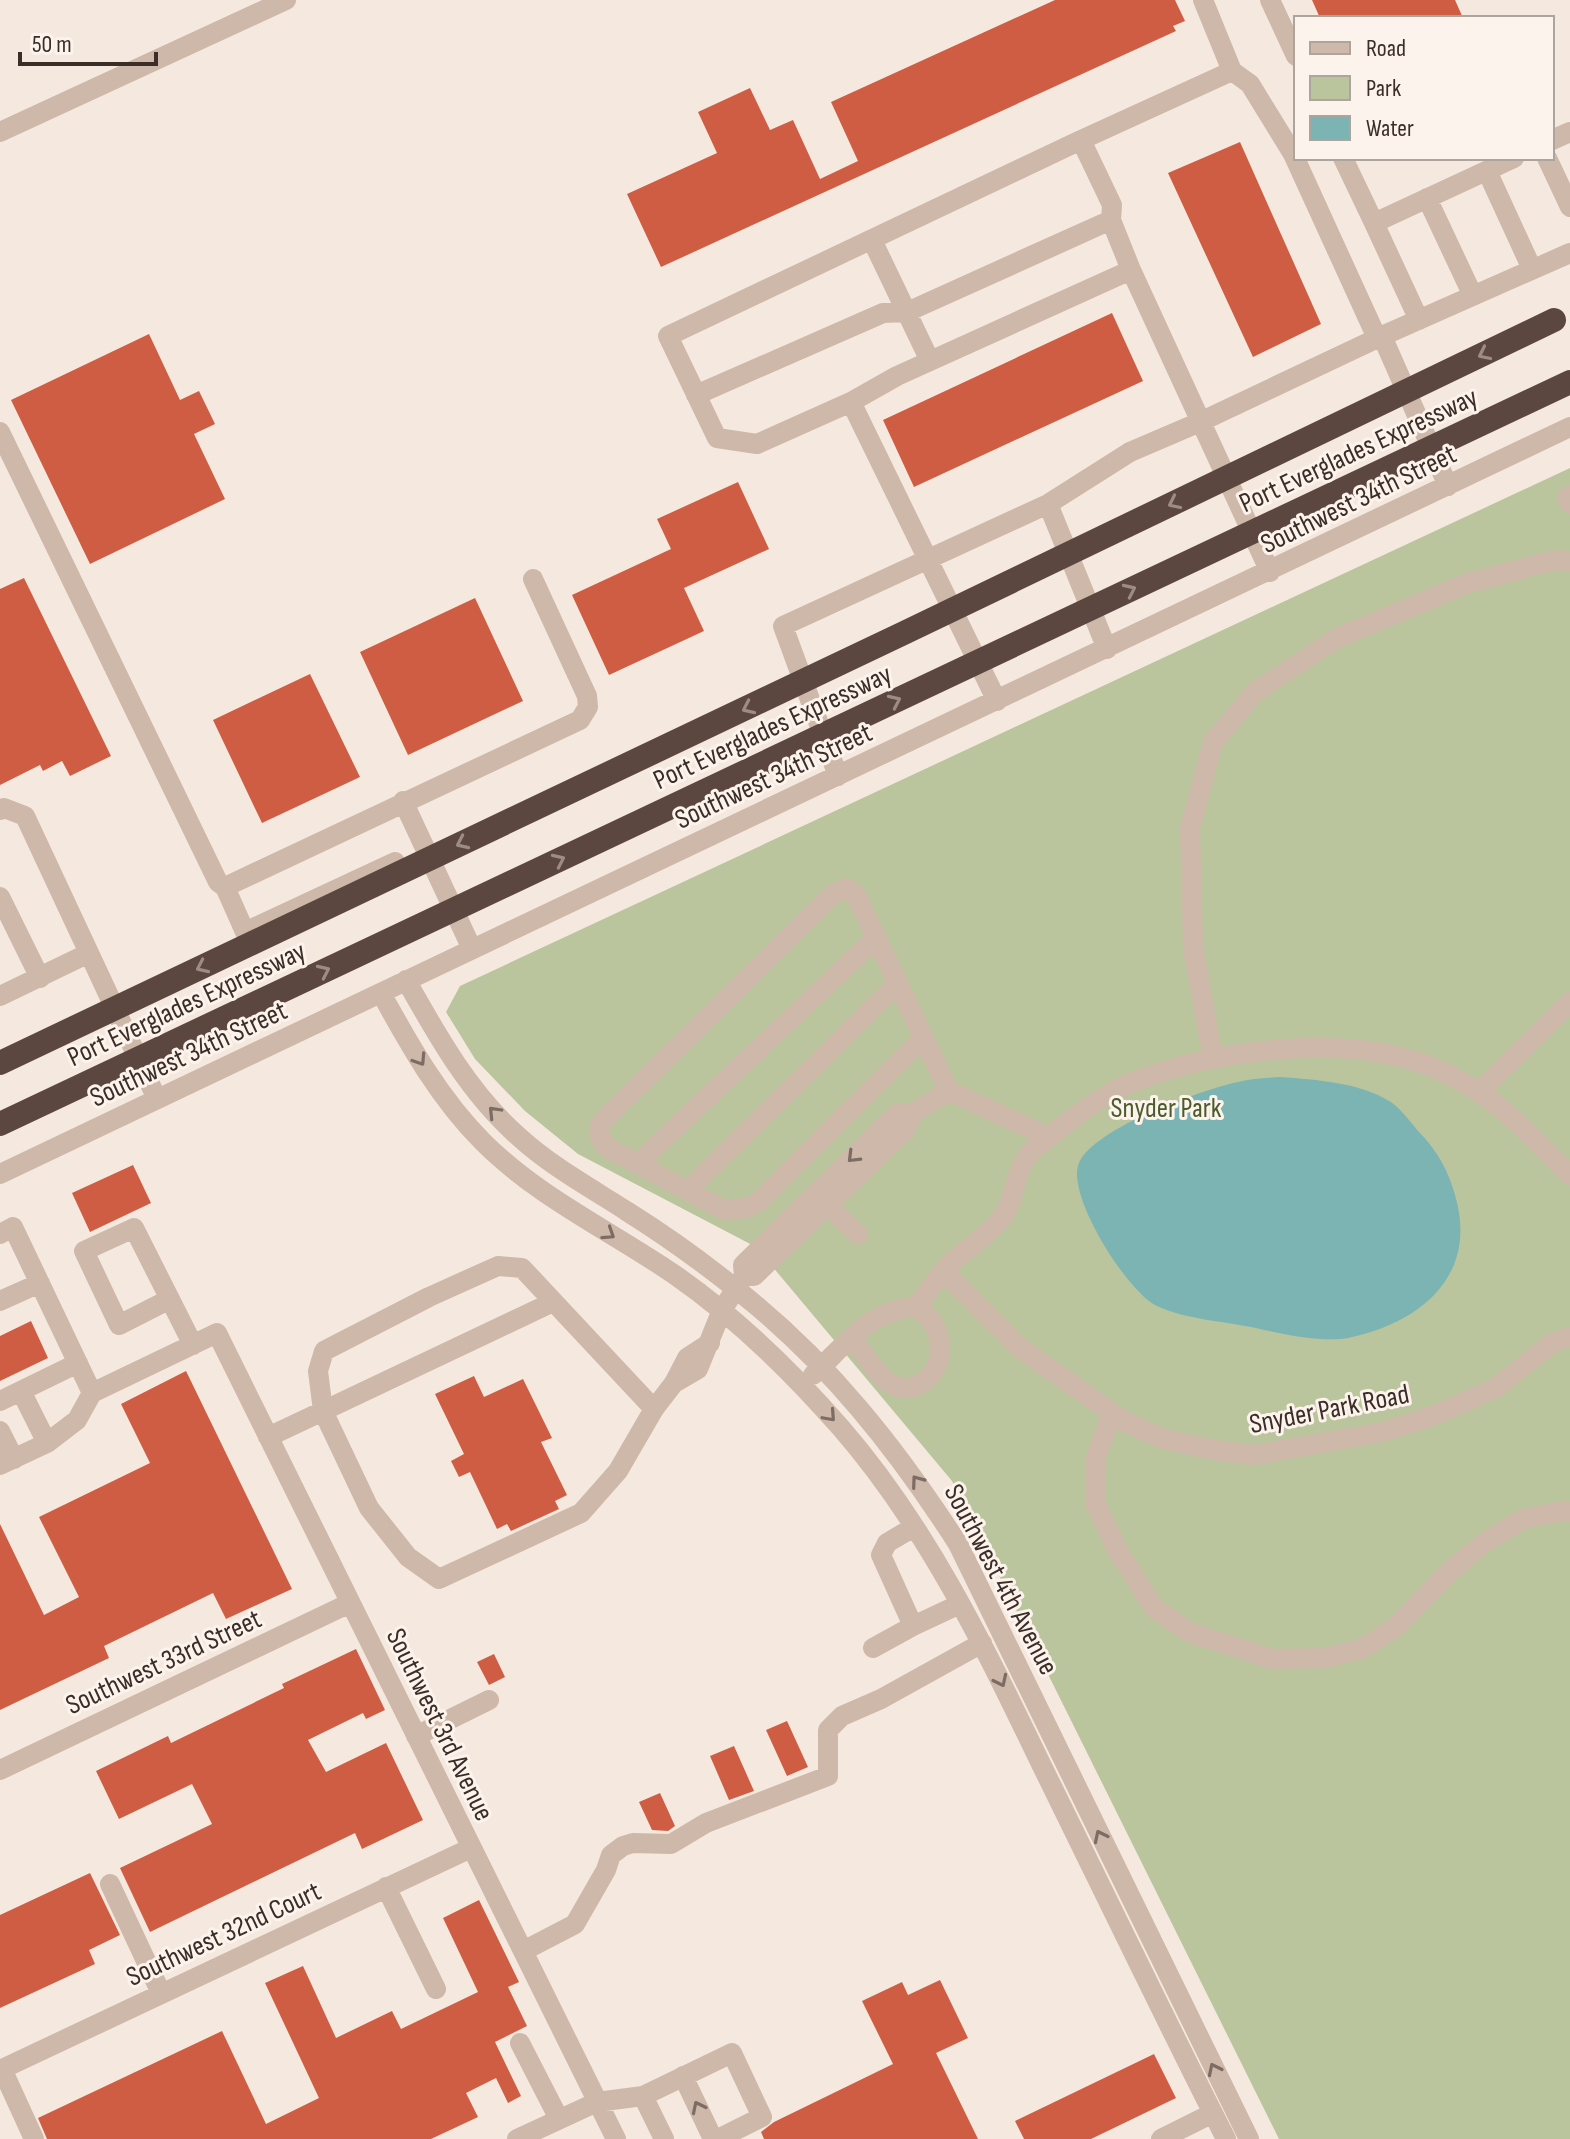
<svg xmlns="http://www.w3.org/2000/svg" width="1570" height="2139" font-family="'Sofia Sans Condensed',sans-serif">
  <style>
    .green { fill: #bac59d }
    .water { fill: #7bb4b3 }
    .building { fill: #cf5d43 }
    .lines { fill: none; stroke-linecap: round; stroke-linejoin: round }
    .minor { stroke: #ceb8a9; stroke-width: 20 }
    .highway-bridge { stroke: #5c4740; stroke-width: 24 }
    .oneway { stroke: #9c8c85 }
    .oneway2 { stroke: #7d6c63 }
    .labels { text-anchor: middle; stroke-width: 6; stroke-linejoin: round; paint-order: stroke }
    .street-label { font-size: 28px; fill: #3b2e29; stroke: #fbf3ec }
    .park-label { font-size: 28px; fill: #4c5b2b; stroke: #fbf3ec }
  </style>
  <rect width="100%" height="100%" fill="#f5e9df"/>
  <!-- green -->
  <path class="green" d="M1570 468V2139H1279L952 1481 756 1247 578 1154 525 1111 475 1059 446 1012 460 986Z"/>
  <!-- water -->
  <path class="water" d="M1280 1077C1317 1080 1359 1082 1391 1102 1402 1110 1411 1123 1420 1133 1438 1152 1448 1170 1455 1195 1479 1276 1420 1323 1348 1338 1322 1343 1278 1333 1251 1327 1221 1321 1185 1319 1157 1306 1128 1293 1065 1194 1079 1163 1094 1128 1201 1090 1238 1082 1251 1079 1266 1078 1280 1077Z"/>
  <!-- building -->
  <path class="building" d="M1055 0H1175L1185 21 1173 26 1176 31 661 267 627 194 717 153 698 112 750 88 770 130 793 120 820 179 858 161 831 102Z
    M1312 0H1455L1463 18H1320Z
    M1240 142 1321 324 1253 357 1168 173Z
    M1112 313 1143 381 914 487 883 420Z
    M149 334 180 400 199 391 215 424 194 434 225 499 90 564 11 400Z
    M738 482 769 549 684 588 704 631 609 675 572 595 671 549 657 519Z
    M24 578 111 756 70 776 62 761 43 771 40 765 0 785V589Z
    M475 598 523 701 408 755 360 652Z
    M310 674 360 777 262 823 213 720Z
    M133 1165 151 1203 90 1232 72 1193Z
    M31 1321 48 1358 0 1381V1336Z
    M186 1371 292 1589 226 1619 213 1593 104 1646 109 1658 0 1710V1524L44 1615 79 1597 39 1517 150 1463 121 1404Z
    M474 1376 484 1397 523 1379 552 1438 541 1442 567 1495 555 1501 559 1509 511 1531 507 1524 497 1529 470 1472 459 1477 451 1461 464 1454 435 1394Z
    M356 1649 385 1710 366 1719 363 1713 308 1740 326 1772 386 1743 423 1820 362 1849 355 1833 150 1932 120 1868 212 1824 192 1784 119 1819 96 1771 168 1736 171 1743 284 1688 282 1684Z
    M494 1654 505 1677 489 1685 477 1662Z
    M787 1721 808 1767 787 1776 766 1730Z
    M734 1746 754 1791 729 1800 710 1756Z
    M660 1793 675 1826 668 1831 652 1830 639 1802Z
    M90 1873 120 1935 89 1950 95 1964 0 2008V1915Z
    M479 1900 519 1982 508 1987 527 2026 495 2042 521 2096 508 2103 496 2078 466 2093 478 2117 431 2139H47L38 2118 222 2031 266 2124 319 2098 265 1983 303 1966 336 2038 392 2011 401 2029 478 1992 443 1918Z
    M940 1980 968 2038 936 2053 978 2139H764L761 2132 774 2122 893 2064 862 2001 902 1982 908 1995Z
    M1154 2054 1176 2098 1091 2139H1024L1015 2121Z"/>
  <g class="lines">
    <!-- minor -->
    <path class="minor" d="M1270 0 1296 56
      M1232 71 1250 84 1293 154 1377 338
      M0 132 286 0
      M1081 140 1232 71 1203 0
      M1552 140 1570 132
      M1343 158 1374 223
      M1547 158 1570 207
      M1487 171 1532 269
      M1427 198 1473 296
      M872 240 930 361
      M1419 320 1374 223 1514 158
      M1382 336 1570 253
      M696 395 883 313 907 312 1111 220
      M851 402 897 376 1131 270
      M0 432 218 882 225 887 245 932 395 862
      M1570 496 1567 497 1570 503
      M1048 504 1107 649
      M997 701 851 402 757 444 717 438 668 336 1081 140 1112 205 1111 220 1131 270 1270 572
      M838 776 783 626 1048 504 1130 452 1200 422 1382 336 1448 486
      M403 801 472 949
      M0 810 4 808 25 816 89 953
      M225 887 580 720 588 707 587 696 533 579
      M0 897 40 978
      M406 980C438 1037 470 1094 519 1137 552 1167 591 1188 628 1212 668 1237 705 1264 741 1293 829 1363 897 1449 958 1544L1249 2139
      M381 993C410 1046 440 1099 483 1142 539 1198 611 1231 675 1275 737 1318 792 1372 841 1428 928 1528 985 1648 1042 1766 1103 1890 1163 2015 1226 2139
      M0 996 89 953 157 1099
      M924 1037 758 1202 747 1208 724 1210 606 1147 599 1135V1127L605 1119 833 894 846 888 856 895 949 1091
      M1213 1059 1193 948 1190 828 1213 742 1255 692 1337 638 1468 583 1555 560 1570 561
      M1480 1091 1570 1002
      M637 1164 877 937
      M0 1174 1570 427
      M687 1191 898 983
      M827 1205 858 1234
      M0 1234 13 1227 92 1393
      M943 1271 1020 1348 1124 1421 1163 1439 1214 1450 1254 1455 1383 1432 1435 1415 1497 1387 1552 1343 1570 1337
      M744 1276H754L906 1129 913 1113
      M170 1299 119 1325 84 1251 134 1228 193 1345
      M0 1301 40 1283
      M553 1302 323 1411 369 1508 408 1557 439 1579 581 1513 618 1471 654 1409
      M852 1338C862 1350 876 1374 888 1382 924 1408 968 1344 917 1307
      M710 1343 687 1358 674 1383 698 1369 722 1310 744 1276 743 1265 897 1114 913 1113 949 1091 1049 1137
      M813 1375C845 1345 870 1309 917 1307 926 1295 935 1280 946 1268 964 1250 989 1235 1004 1215 1014 1202 1014 1172 1029 1154 1034 1148 1042 1143 1048 1138 1076 1114 1110 1089 1146 1077 1230 1048 1348 1034 1432 1067 1491 1091 1527 1131 1570 1175
      M21 1391 47 1443
      M0 1401 78 1363
      M1112 1413 1095 1459V1502L1117 1549 1154 1608 1189 1632 1272 1659 1326 1658 1361 1649 1396 1627 1448 1573 1482 1544 1523 1519 1557 1512H1570
      M0 1431 14 1459
      M268 1437 323 1411 318 1371 324 1351 429 1297 498 1266 522 1268 654 1409 674 1383
      M0 1465 47 1443 77 1420 92 1393 217 1333 616 2139
      M914 1527 887 1543 881 1555 913 1626 960 1604
      M873 1648 913 1626
      M416 1736 489 1700
      M0 1770 350 1603
      M110 1884 161 1993
      M386 1887 436 1989
      M523 1951 575 1924 606 1870 611 1855 623 1846 633 1843 671 1844 706 1823 828 1776V1730L842 1716 881 1699 982 1643
      M520 2043 559 2119
      M2 2069 34 2139
      M0 2070 471 1848
      M683 2076 713 2139
      M643 2096 664 2139
      M517 2139 597 2102 643 2096 732 2053 762 2117 718 2139
      M1161 2139 1213 2113"/>
    <!-- highway-bridge -->
    <path class="highway-bridge" d="M0 1063 906 632 1554 320
      M0 1124 1570 382"/>
  </g>
  <!-- one-way arrows -->
  <defs><path id="oneway-chevron" d="M-2-3.5L2.5 0L-2 3.5" fill="none" stroke-width="1.6" stroke-linecap="round" stroke-linejoin="round" transform="scale(2)"/></defs>
  <g class="oneway">
    <use href="#oneway-chevron" transform="translate(1484 354) rotate(154)"/>
    <use href="#oneway-chevron" transform="translate(1174 503) rotate(154)"/>
    <use href="#oneway-chevron" transform="translate(1130 590) rotate(-25)"/>
    <use href="#oneway-chevron" transform="translate(895 701) rotate(-25)"/>
    <use href="#oneway-chevron" transform="translate(748 708) rotate(155)"/>
    <use href="#oneway-chevron" transform="translate(462 843) rotate(155)"/>
    <use href="#oneway-chevron" transform="translate(559 860) rotate(-25)"/>
    <use href="#oneway-chevron" transform="translate(202 967) rotate(155)"/>
    <use href="#oneway-chevron" transform="translate(324 971) rotate(-25)"/>
  </g>
  <g class="oneway2">
    <use href="#oneway-chevron" transform="translate(420 1060) rotate(57)"/>
    <use href="#oneway-chevron" transform="translate(494 1112) rotate(-134)"/>
    <use href="#oneway-chevron" transform="translate(853 1157) rotate(135)"/>
    <use href="#oneway-chevron" transform="translate(609 1234) rotate(33)"/>
    <use href="#oneway-chevron" transform="translate(830 1416) rotate(48)"/>
    <use href="#oneway-chevron" transform="translate(917 1481) rotate(-126)"/>
    <use href="#oneway-chevron" transform="translate(1001 1681) rotate(64)"/>
    <use href="#oneway-chevron" transform="translate(1100 1836) rotate(-116)"/>
    <use href="#oneway-chevron" transform="translate(1214 2069) rotate(-116)"/>
    <use href="#oneway-chevron" transform="translate(698 2107) rotate(-116)"/>
  </g>
  <g class="labels">
    <!-- street labels -->
    <g class="street-label">
      <text transform="translate(1358 449) rotate(-25)" y="10">Port Everglades Expressway</text>
      <text transform="translate(1358 498) rotate(-26)" y="10">Southwest 34th Street</text>
      <text transform="translate(772 726) rotate(-25)" y="10">Port Everglades Expressway</text>
      <text transform="translate(773 775) rotate(-25)" y="10">Southwest 34th Street</text>
      <text transform="translate(186 1003) rotate(-25)" y="10">Port Everglades Expressway</text>
      <text transform="translate(188 1053) rotate(-25)" y="10">Southwest 34th Street</text>
      <text transform="translate(1329 1408) rotate(-11)" y="10">Snyder Park Road</text>
      <text transform="translate(1002 1579) rotate(62)" y="10">Southwest 4th Avenue</text>
      <text transform="translate(163 1661) rotate(-25)" y="10">Southwest 33rd Street</text>
      <text transform="translate(441 1724) rotate(64)" y="10">Southwest 3rd Avenue</text>
      <text transform="translate(223 1933) rotate(-25)" y="10">Southwest 32nd Court</text>
    </g>
    <!-- park labels -->
    <g class="park-label">
      <text x="1166" y="1117">Snyder Park</text>
    </g>
  </g>
  <!-- legend -->
  <rect x="1294" y="16" width="260" height="144" fill="#fbf3ec" stroke="#aea49e" stroke-width="2"/>
  <rect x="1310" y="42" width="40" height="12" fill="#ceb8a9" stroke="#aea49e" stroke-width="2"/>
  <text x="1366" y="56" font-size="24" fill="#3b2e29">Road</text>
  <rect x="1310" y="76" width="40" height="24" fill="#bac59d" stroke="#aea49e" stroke-width="2"/>
  <text x="1366" y="96" font-size="24" fill="#3b2e29">Park</text>
  <rect x="1310" y="116" width="40" height="24" fill="#7bb4b3" stroke="#aea49e" stroke-width="2"/>
  <text x="1366" y="136" font-size="24" fill="#3b2e29">Water</text>
  <!-- scale -->
  <path d="M20 52v12h136v-12" fill="none" stroke="#3b2e29" stroke-width="4"/>
  <text x="32" y="52" font-size="24" fill="#3b2e29" stroke="#fbf3ec" stroke-width="6" paint-order="stroke">50 m</text>
</svg>
